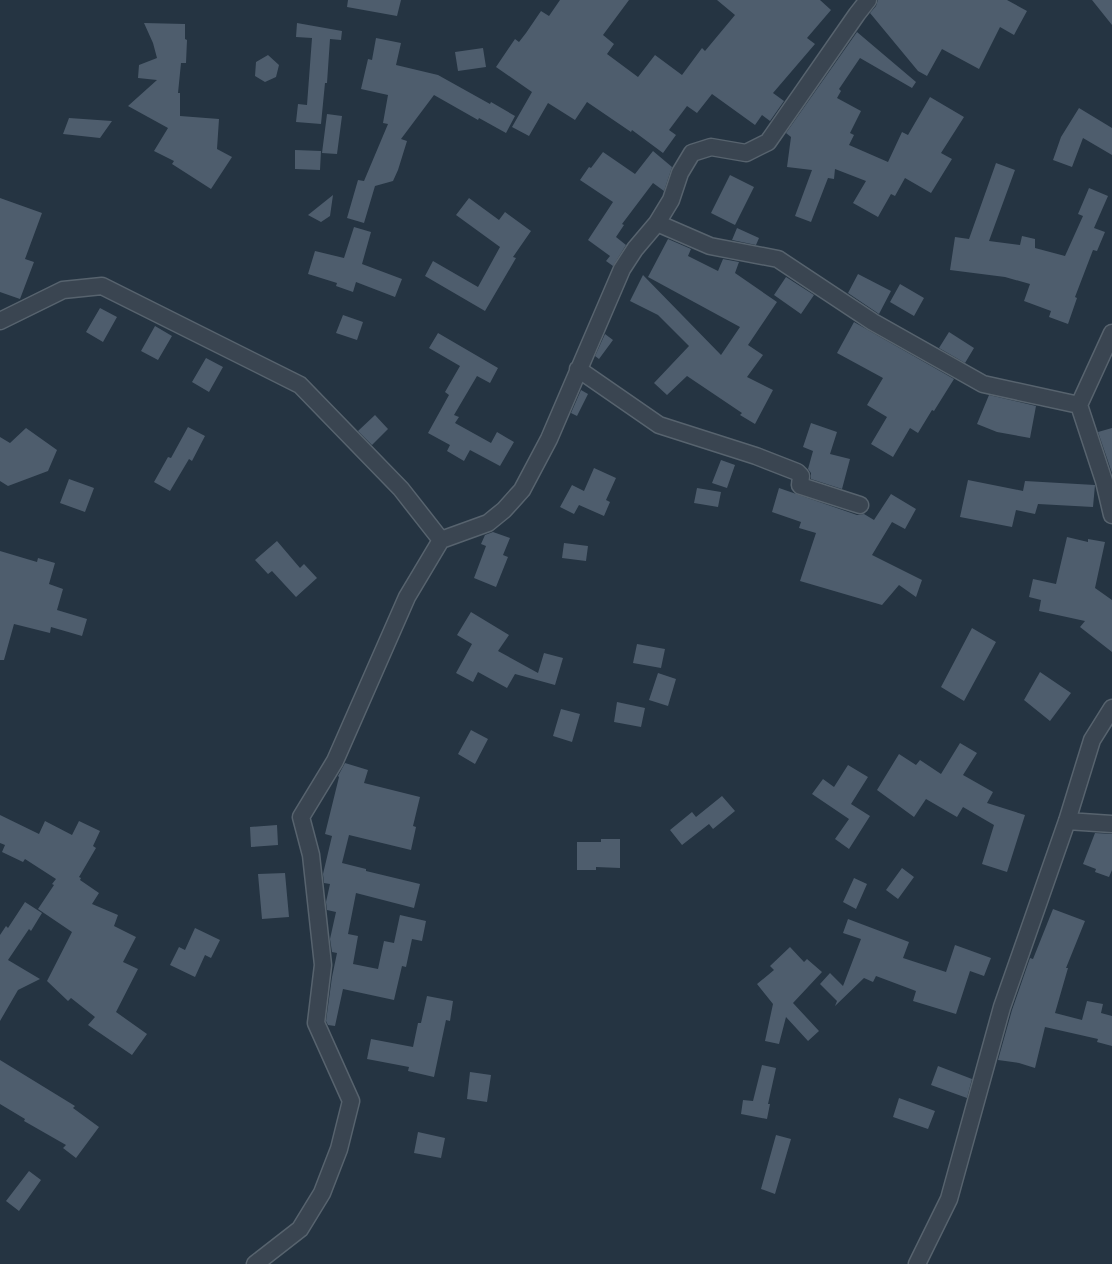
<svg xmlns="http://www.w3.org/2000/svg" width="1112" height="1264" font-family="'IBM Plex Sans',sans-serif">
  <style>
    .building { fill: #4e5d6d }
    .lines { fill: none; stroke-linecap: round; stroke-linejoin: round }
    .minor-casing { stroke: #57636e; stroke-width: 19 }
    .minor { stroke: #3a4551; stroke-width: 16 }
  </style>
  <rect width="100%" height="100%" fill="#253442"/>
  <!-- building -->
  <path class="building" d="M348 0H401L397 16 347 7Z
    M560 0H629L603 35 614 44 607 54 638 77 655 55 682 75 702 48 705 51 735 15 717 0H820L831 10 807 38 815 44 773 93 784 101 770 121 762 115 755 125 712 94 697 113 687 106 669 130 676 135 663 153 632 130 631 132 587 102 575 120 548 103 529 136 512 127 532 92 496 67 515 39 519 42 526 33 541 11 549 16Z
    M878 0H1007L1027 11 1014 35 1000 27 979 69 942 49 927 76 918 71 870 13 876 6Z
    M1092 0H1112V25Z
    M144 23 185 24V39L187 40 186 63H181L178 93H180V116L219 119 217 149 232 157 211 189 172 164 174 161 154 151 168 128 128 106 157 80 138 78 139 65 157 58 153 43Z
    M297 23 342 31 341 40 330 39 327 83H325L321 124 296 122 298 104 307 105 312 38 296 37Z
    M857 32 916 82 912 88 860 58 839 89 841 91 837 98 861 111 850 133 854 135 849 145 888 162 902 132 908 135 930 97 964 117 941 153 952 159 931 193 905 178 895 196 891 194 878 217 853 203 866 181 835 169 834 179 828 178 811 222 795 216 812 170 787 167 791 137 786 133Z
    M376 38 401 43 396 65 438 75 490 104 491 102 515 116 506 133 479 118 478 120 434 95 401 139 407 141 398 170 393 181 375 186 364 223 347 218 358 180 364 181 388 124 383 123 388 95 361 89 368 59 372 60Z
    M483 48 486 67 458 71 455 52Z
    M268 55 279 65 276 77 265 82 255 76 256 62Z
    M1079 108 1112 128V155L1083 138 1072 167 1053 160 1061 137Z
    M327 114 342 116 337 154 322 153Z
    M69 118 112 121 100 138 63 134Z
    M295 150 321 151 320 170 295 169Z
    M653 151 672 167 664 191 653 183 622 224 624 225 616 237 626 245 613 266 606 261 610 256 588 240 613 202 580 180 589 167 591 168 603 152 635 174Z
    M996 163 1015 170 989 241 1020 245 1022 236 1035 239V248L1065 256 1083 216 1078 214 1089 188 1108 196 1094 228 1105 232 1097 251 1093 250 1075 297 1077 298 1068 324 1049 317 1051 311 1024 301 1030 284 1005 277 950 270 955 237 969 239Z
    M730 175 754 187 735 225 711 213Z
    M333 195 330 216 321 222 308 215Z
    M0 198 42 213 25 259 34 262 20 299 0 292Z
    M469 198 499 220 505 212 531 231 513 257 516 258 485 311 425 276 433 261 478 287 500 247 456 215Z
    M354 227 371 232 362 264 402 279 395 297 356 282 353 292 336 286 337 283 308 274 315 251 344 258Z
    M737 228 759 238 756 245 732 240Z
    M668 239 691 249 688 256 718 271 723 259 739 262 735 273 777 302 748 345 763 355 747 377 773 390 755 424 740 415 742 413 687 376 667 395 654 383 689 346 658 315 630 301 643 275 721 355 740 327 648 277Z
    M858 274 891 291 879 314 848 293Z
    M786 277 814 295 801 314 774 295Z
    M900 284 924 298 914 316 890 302Z
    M100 308 117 317 103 342 86 332Z
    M343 315 363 322 357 340 336 333Z
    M854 322 954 379 934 411 932 410 918 433 910 428 893 457 871 444 887 417 867 405 883 378 837 353Z
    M155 326 172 336 158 360 141 351Z
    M949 332 974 348 965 363 939 348Z
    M438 333 498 368 490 383 477 376 454 415 459 417 455 423 491 443 497 432 514 442 500 466 470 450 464 461 447 451 450 445 428 433 449 395 445 392 460 366 429 348Z
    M605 334 613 340 599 359 595 356Z
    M206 358 223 367 209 392 192 382Z
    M581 390 588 394 577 416 571 413Z
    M989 395 1036 406 1030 438 997 432 977 424Z
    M375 415 388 429 372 445 358 431Z
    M811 423 837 432 830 454 850 459 842 489 811 479V473L808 469 813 451 803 447Z
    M188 427 205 436 192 461 189 459 170 491 154 482 168 457 171 458Z
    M26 428 57 450 48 471 8 486 0 481V437L10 443Z
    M1112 428V473L1098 432Z
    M721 460 735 465 727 488 712 483Z
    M594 468 616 478 606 500 610 502 604 516 579 505 574 514 560 507 572 485 584 491Z
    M69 479 94 488 85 512 60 503Z
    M968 480 1023 491 1025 481 1095 485 1093 507 1038 504 1035 514 1016 510 1012 527 960 517Z
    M697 488 721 492 718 507 694 503Z
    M779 488 857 515 864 514 874 520 891 494 916 509 905 529 892 522 872 555 922 580 916 597 899 585 882 605 800 581 816 533 799 528 801 522 772 512Z
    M493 532 510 538 503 555 508 557 496 587 474 578 486 546 481 544 485 535Z
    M1067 537 1088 542V539L1105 542 1095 588 1112 600V652L1080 627 1085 621 1039 611 1041 600 1029 597 1033 579 1056 584Z
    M277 541 300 568 304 564 317 578 296 597 272 571 268 574 255 560Z
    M564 543 588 546 586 561 562 558Z
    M0 551 37 562 38 558 55 563 49 584 63 589 57 610 87 619 82 636 51 627 50 633 14 624 4 660H0Z
    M471 612 509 635 498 651 538 673 544 653 563 658 555 685 515 674 507 688 478 672 473 682 456 673 472 644 457 635Z
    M972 628 996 642 964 701 941 687Z
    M637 644 665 649 661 668 633 663Z
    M1040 672 1071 693 1050 721 1024 700Z
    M658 673 676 679 668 706 649 700Z
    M617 702 645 708 641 727 614 722Z
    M561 709 580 714 572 742 553 736Z
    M471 730 488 739 475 764 458 754Z
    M960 743 977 753 963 775 993 792 987 803 1025 815 1007 872 982 864 994 825 963 807 957 817 926 799 914 817 877 790 899 754 916 765 920 760 941 774Z
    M345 763 368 770 364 783 420 797 413 826 416 827 411 850 349 835 342 863 366 869V871L420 884 414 908 356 893 348 934 358 936 353 964 378 969 384 941 394 943 400 915 426 921 422 941 412 939 406 967 402 966 394 1000 343 989 335 1026 328 1025 326 1021 332 977 337 953 332 952 330 939 336 912 327 910 326 902 330 884 324 883 323 874 332 836 325 834 339 777 338 776Z
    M848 765 868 777 851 804 870 816 849 849 835 839 849 819 812 794 823 779 834 787Z
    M722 796 735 811 713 829 709 824 682 845 670 830 692 812 696 817Z
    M0 815 39 834 45 821 72 835 79 821 100 831 93 846 96 848 79 877 81 878 80 880 99 893 92 904 118 915 114 926 136 937 123 962 138 969 116 1012 147 1034 132 1055 88 1025 95 1017 71 998 68 1001 47 981 72 932 38 909 54 885 52 884 56 879 25 859 23 862 2 852 5 845 0 843Z
    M277 825 278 845 251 847 250 827Z
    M1095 833 1112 834V870L1109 877 1095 872 1096 869 1083 864Z
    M601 839H620V868L596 867V870H577V842H601Z
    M902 868 914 877 898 899 886 890Z
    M285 873 289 917 262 919 258 874Z
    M854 878 867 884 856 909 843 902Z
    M25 902 42 913 31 931 29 929 8 960 40 979 18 990 0 1021V935L6 926 8 928Z
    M1053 909 1085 921 1066 968H1068L1055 1013 1082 1020 1087 1001 1103 1004 1101 1013 1112 1016V1046L1097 1042 1098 1039 1045 1027 1035 1068 1019 1063 998 1060 1012 1010 1030 958 1033 959Z
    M848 919 909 942 903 958 946 972 955 945 991 958 984 976 970 971 956 1014 913 1001 916 991 876 976 873 982 864 978 835 1006 837 1001 820 984 830 973 843 986 861 939 843 933Z
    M195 928 220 940 211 958 205 955 195 977 170 965 179 947 185 950Z
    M790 947 804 962 807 959 822 972 793 1003 819 1031 808 1041 786 1017 779 1044 765 1041 773 1004 757 984 774 970 770 966Z
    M427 996 453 1001 450 1021 446 1020 434 1077 408 1071 409 1067 367 1059 371 1039 413 1047 418 1023H421Z
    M0 1060 75 1106 73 1108 99 1127 76 1158 63 1148 66 1145 24 1121 25 1119 0 1104Z
    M762 1065 776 1068 768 1104H770L767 1119 741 1114 743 1100 753 1101Z
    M938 1066 972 1079 967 1098 931 1085Z
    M470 1072 491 1075 487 1102 467 1099Z
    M899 1098 935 1111 928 1129 893 1117Z
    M418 1132 445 1138 441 1158 414 1153Z
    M776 1135 791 1139 775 1194 761 1189Z
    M29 1171 41 1180 19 1211 6 1201Z"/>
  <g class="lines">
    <!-- minor casing -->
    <g class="minor-casing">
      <path id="minor" d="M657 223 710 246 778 259 873 322 983 384 1079 405 1104 481 1112 515
        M0 321 63 290 102 286 300 385 401 489 441 540
        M578 369 659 425 756 456 797 472 801 476 800 485 801 486 860 505
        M1079 405 1112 333
        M1067 821 1112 824
        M255 1264 300 1229 322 1193 339 1149 351 1101 316 1023 323 965 311 855 301 817 335 761 407 597 441 540 488 523 504 510 522 490 549 439 622 269 635 249 657 223 671 200 680 173 692 153 711 147 746 153 768 142 857 14 868 0
        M917 1264 949 1199 1002 1007 1067 821 1092 740 1112 708"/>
    </g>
    <!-- minor -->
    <use href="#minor" class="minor"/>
  </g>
</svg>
